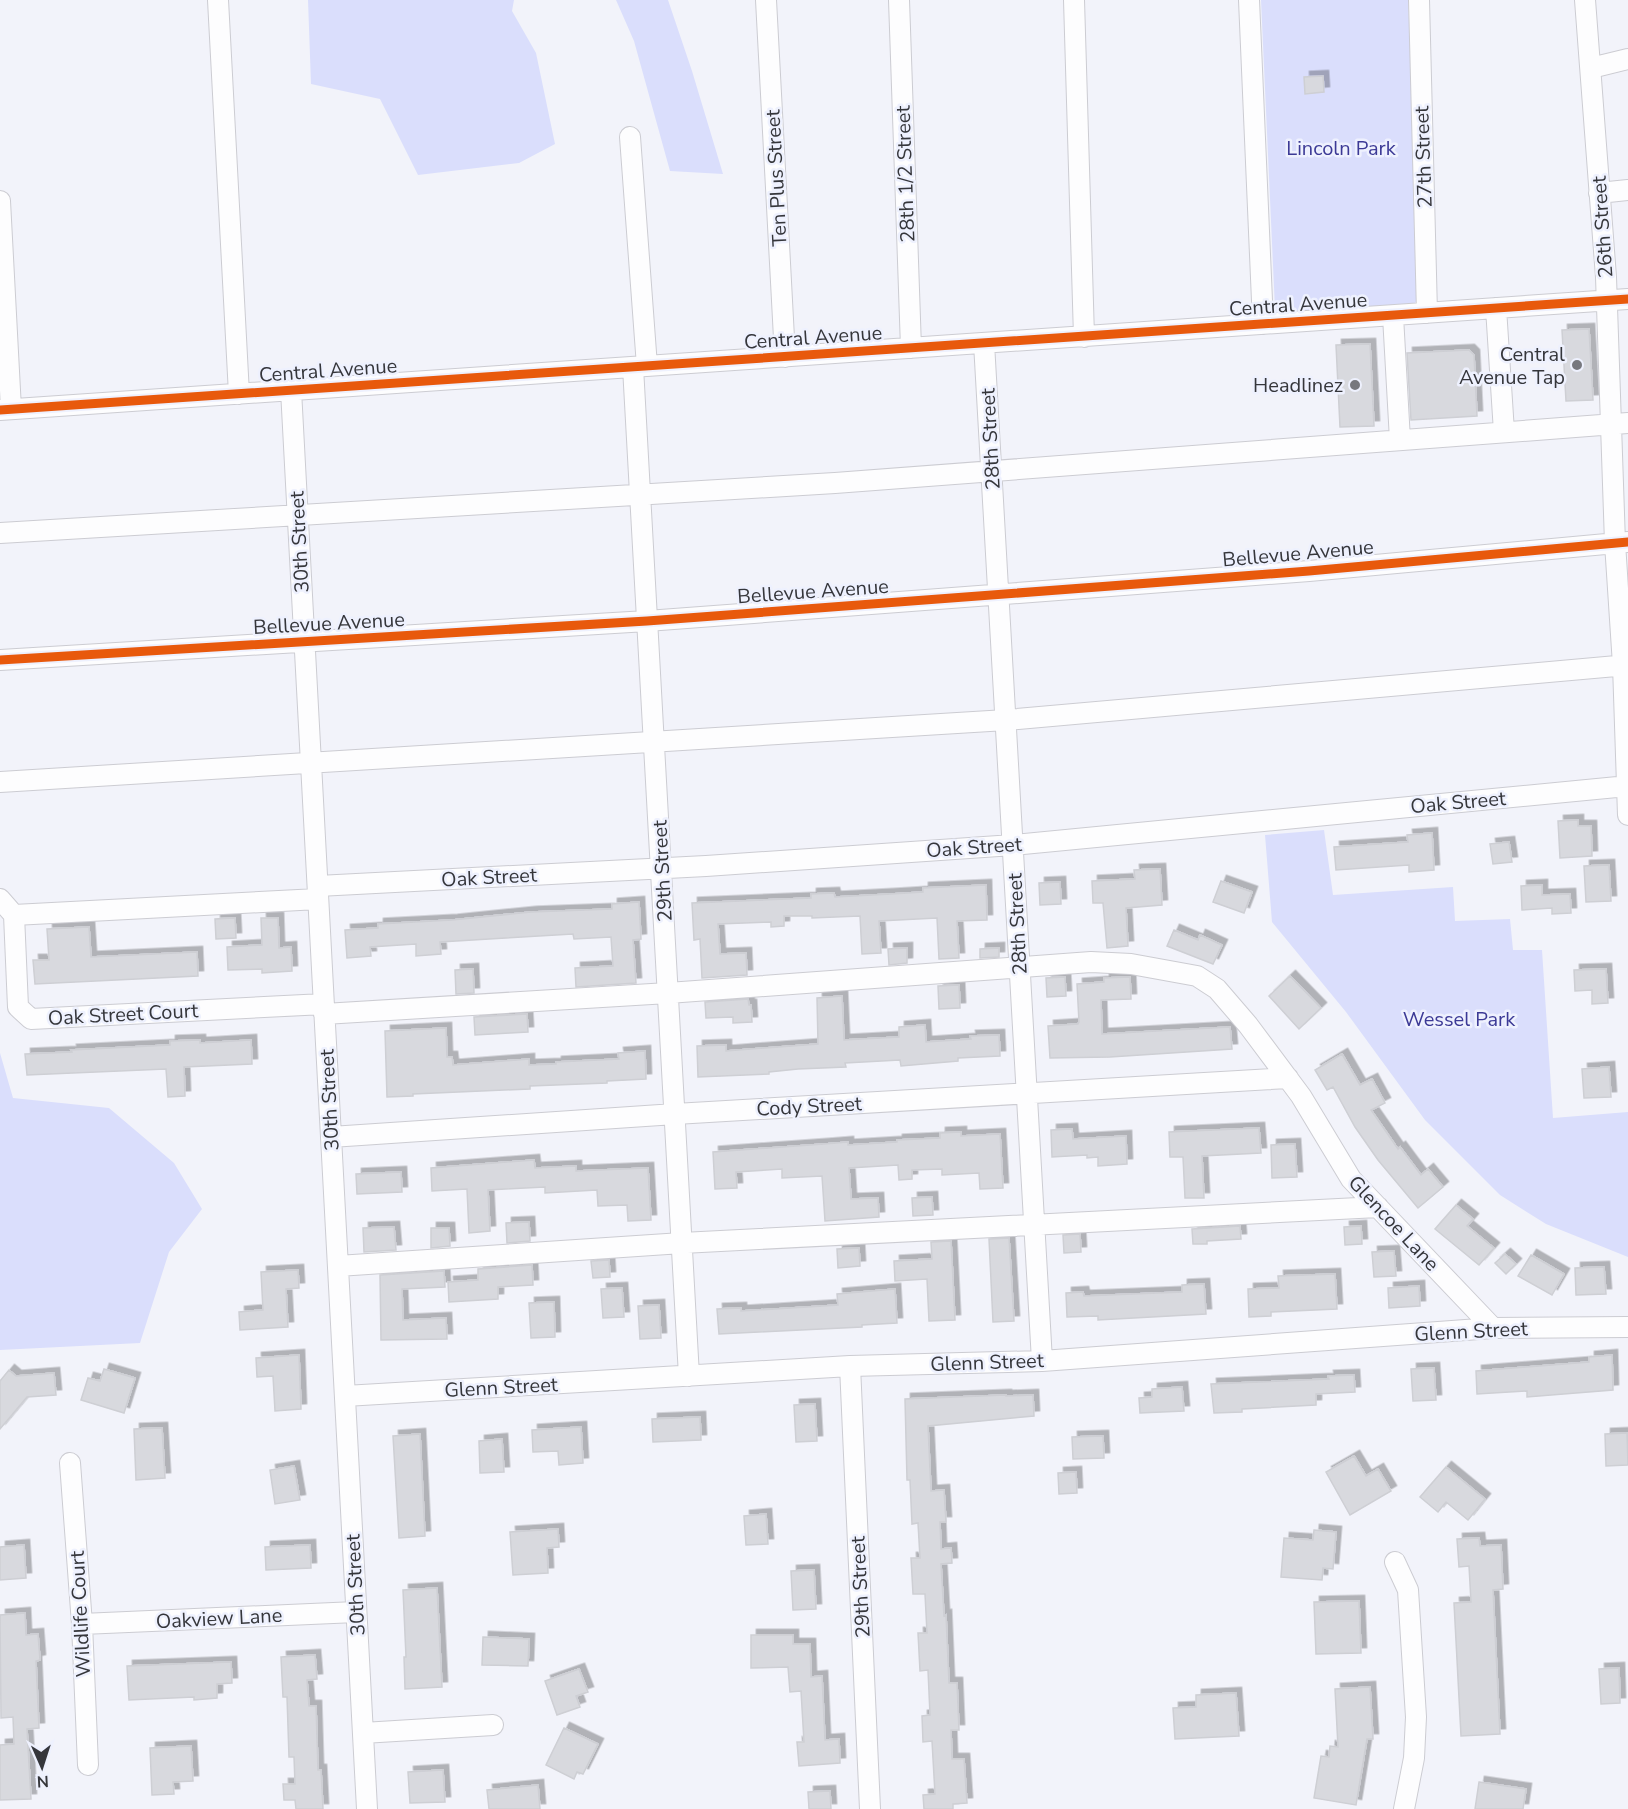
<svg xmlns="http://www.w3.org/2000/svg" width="1628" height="1809" font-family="'Nunito Sans',sans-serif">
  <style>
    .green { fill: #dadefc }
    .building { fill: #d8d9de; stroke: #cecfd4; stroke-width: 1.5; filter: url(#shadow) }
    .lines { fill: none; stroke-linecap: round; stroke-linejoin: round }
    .minor-casing { stroke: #ccccd2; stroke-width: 22 }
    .minor { stroke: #fdfdfe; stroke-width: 20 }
    .cycleway-casing { stroke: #eef1fe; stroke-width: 13 }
    .cycleway { stroke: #e8590c; stroke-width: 9 }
    .poi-dot { fill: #77787e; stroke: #eef1fe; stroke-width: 2 }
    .labels { text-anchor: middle; stroke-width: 5; stroke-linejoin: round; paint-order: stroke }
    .park-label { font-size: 20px; fill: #3c3a96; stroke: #eef1fe }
    .street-label { font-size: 20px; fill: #35363b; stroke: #eef1fe }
    .poi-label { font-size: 20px; fill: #35363b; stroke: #eef1fe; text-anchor: end }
  </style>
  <defs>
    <filter id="shadow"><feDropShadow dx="5.5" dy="-5.5" stdDeviation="0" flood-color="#0004"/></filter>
  </defs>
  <rect width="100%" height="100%" fill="#f2f3fa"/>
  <!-- green -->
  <path class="green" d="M308 0H514L512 11 536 53 555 144 519 163 418 175 380 99 311 84Z
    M616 0H668L692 71 723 174 670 171 634 41Z
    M1261 0H1408L1421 295 1411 308 1278 318 1275 309Z
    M1324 830 1333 895 1453 887 1455 921 1510 919 1513 950H1542L1553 1118 1628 1112V1257L1546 1224 1500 1195 1425 1120 1346 1012 1272 922 1265 835Z
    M0 1053 13 1098 109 1108 174 1163 202 1209 169 1252 140 1343 0 1350Z"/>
  <!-- building -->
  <path class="building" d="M1323 76 1324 92 1305 94 1304 77Z
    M1589 329 1593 400 1566 401 1562 330Z
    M1370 344 1374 426 1340 427 1336 345Z
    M1469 350 1474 355 1477 416 1411 420 1407 353Z
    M1578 820V826H1591L1592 856 1560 858 1558 821Z
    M1432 833 1434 870 1409 872V865L1336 870 1334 847 1408 842 1407 835Z
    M1509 842 1512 862 1493 864 1490 844Z
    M1609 865 1611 901 1586 902 1584 866Z
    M1160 869 1162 905 1126 908 1128 946 1107 948 1103 903H1093L1092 881 1135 879 1134 870Z
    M1221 881 1252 892 1244 913 1213 902Z
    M1060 882 1061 904 1040 905 1039 883Z
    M986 885 987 920 957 921 959 958 939 959 937 918 879 921 881 953 862 954 860 916 812 918V916H784V926L771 927V922L718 924 720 954 746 953 747 975 702 978 700 939 694 940 692 903 811 898V894L834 893 835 897 891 894 923 892V888Z
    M1542 885V895L1570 894 1571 913 1552 914V908L1522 910 1521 886Z
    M639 902 641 939 633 940 636 983 576 987 575 968 613 966 611 937 574 939 573 934 440 942 441 954 416 956V944L370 947 371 956 347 958 345 930 378 928V924L452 920 531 912 612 909V904Z
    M235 918 236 938 216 939 215 919Z
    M261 918H278L279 948 291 947 292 971 262 973V969L228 970 227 947 262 945Z
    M89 927 91 957 197 952 198 976 35 984 33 960H49L47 929Z
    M1174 930 1198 940 1200 935 1222 945 1213 964 1167 946Z
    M907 948V963L889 965 888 949Z
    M999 948V957L980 958V949Z
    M473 969 474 993 456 994 455 970Z
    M1606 969 1608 1003 1592 1004V990L1575 991 1574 970Z
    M1290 976 1321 1008 1299 1029 1269 996Z
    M1065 977 1066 996 1047 997 1046 978Z
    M1130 977 1131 999 1101 1000 1102 1034 1230 1027 1232 1049 1110 1057 1050 1058 1048 1026 1078 1024 1079 1022 1077 984 1104 982V978Z
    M959 985 960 1008 939 1009 938 986Z
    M842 996 844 1040 899 1037V1027L925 1025 926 1042 971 1039 970 1036 999 1035 1000 1056 958 1058V1061L901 1066 900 1060 845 1063 846 1067 798 1069 769 1072V1074L698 1077 697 1046 726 1045V1051L818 1044 817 998Z
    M748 999 749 1005H751L752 1022 733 1023V1017L706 1018 705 1002Z
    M527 1014 528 1032 475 1035 474 1017Z
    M446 1028 447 1057H452L453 1065 529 1059V1065L556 1064V1062L619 1059 618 1053 645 1051 646 1079 607 1081V1083L530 1086V1089L413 1094V1096L387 1097 385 1031Z
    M200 1040V1043L251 1040 252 1064 184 1067 185 1096 168 1097 166 1069 27 1075 25 1054 72 1052 71 1050 170 1045V1041Z
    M1342 1054 1360 1085 1372 1079 1385 1103 1371 1110 1398 1149 1400 1147 1421 1175 1428 1169 1443 1187 1418 1208 1378 1160 1355 1127 1333 1087 1327 1090 1315 1070Z
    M1609 1067 1611 1097 1584 1098 1582 1069Z
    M1259 1128 1261 1153 1202 1156 1204 1198H1185L1183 1157H1170L1169 1132Z
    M1072 1129 1073 1139 1126 1136 1127 1164 1098 1166V1157L1087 1158V1155L1052 1157 1051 1130Z
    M961 1132V1136L1000 1134 1003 1188 980 1189 979 1173 942 1175V1169L912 1170V1179L899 1180 898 1165 849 1168 851 1199 878 1198 879 1217 825 1221 822 1176 782 1178V1169L736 1172 737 1188 715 1189 713 1152 824 1144 848 1142V1145L897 1142V1140L940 1138V1133Z
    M1295 1144 1297 1177 1272 1178 1271 1145Z
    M534 1160 535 1168 576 1166V1171L648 1168 651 1220 628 1221 627 1205 598 1206 597 1190 545 1193V1187L488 1190 490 1231 469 1233 467 1189 432 1191 431 1168Z
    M401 1172 402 1192 357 1194 356 1174Z
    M932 1197 933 1215 913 1216 912 1198Z
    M1456 1205 1473 1219 1467 1226 1494 1248 1479 1265 1435 1229Z
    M529 1222 530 1241 507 1243 506 1223Z
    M1240 1226 1241 1239 1207 1241V1244H1193L1192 1229Z
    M1361 1226 1362 1244 1345 1245 1344 1227Z
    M394 1227 396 1250 364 1252 363 1228Z
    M431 1228H449L450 1246 431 1248Z
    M1080 1234 1081 1252 1064 1253 1063 1235Z
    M1009 1238 1014 1321 993 1322 989 1239Z
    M951 1241 955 1320 929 1321 927 1279 895 1281 894 1261 932 1259 931 1242Z
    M859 1248 860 1266 838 1268 837 1249Z
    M1394 1251 1396 1276 1374 1277 1372 1252Z
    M1505 1254 1516 1264 1506 1274 1495 1263Z
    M1531 1255 1564 1274 1552 1295 1518 1276Z
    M609 1260 610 1277 593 1278 591 1261Z
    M532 1265 533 1285 498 1287V1299L449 1302 448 1282 478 1280V1269Z
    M1604 1267 1606 1294 1576 1295 1575 1268Z
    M298 1270 299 1288 286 1289 288 1327 240 1330 239 1312 263 1310 261 1272Z
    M444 1271 445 1287 402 1289 403 1320 446 1318 447 1339 381 1340 380 1275Z
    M1335 1274 1337 1309 1271 1312V1316L1249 1317 1248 1289 1279 1288 1278 1276Z
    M1204 1284 1206 1314 1098 1320V1316L1067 1317 1066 1293 1083 1292 1084 1296 1182 1292V1285Z
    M1419 1286 1420 1306 1389 1308 1388 1288Z
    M622 1288 624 1317 603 1318 601 1289Z
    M895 1289 897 1323 862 1325V1327L719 1334 717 1309 741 1308V1311L838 1305 837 1294Z
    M554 1302 555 1337 531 1338 529 1303Z
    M659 1305 661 1338 640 1339 638 1306Z
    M299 1355 301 1409 275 1411 273 1376 257 1377 256 1358Z
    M1612 1355 1613 1390 1527 1397V1391L1477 1394 1476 1371 1589 1362V1357Z
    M1434 1368 1436 1400 1413 1401 1411 1369Z
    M104 1369 135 1378 124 1413 81 1400 88 1378 100 1381Z
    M9 1370 16 1376 54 1373 56 1395 27 1397 0 1429V1381Z
    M1354 1375 1355 1392 1316 1394V1405L1242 1409V1412L1214 1413 1211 1384 1329 1379 1328 1376Z
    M1182 1387 1184 1411 1140 1413 1139 1398 1152 1397V1389Z
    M1006 1395V1396L1033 1395 1034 1416 928 1426 931 1491 944 1490 946 1522H940L941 1549 951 1548 952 1563 941 1564 944 1616 946 1615 949 1683H957L959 1730H951L952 1759H964L967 1803 953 1804V1809H924L923 1795 935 1794 932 1741 923 1742 922 1716 930 1715 928 1670 920 1671 918 1633H927L925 1594H913L911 1558H920L918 1523 912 1524 910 1480H907L905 1399Z
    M815 1404 817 1441 796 1442 794 1405Z
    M700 1417 701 1440 653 1442 652 1419Z
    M581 1427 583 1463 559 1465 558 1451 533 1452 532 1430Z
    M162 1428 165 1478 136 1480 134 1429Z
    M1627 1433 1628 1465 1606 1466 1605 1434Z
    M420 1434 425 1536 399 1538 393 1436Z
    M1103 1436 1104 1458 1073 1459 1072 1437Z
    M502 1439 504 1472 480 1473 479 1441Z
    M1354 1456 1366 1476 1378 1469 1391 1491 1350 1515 1326 1472Z
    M294 1466 300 1500 275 1504 270 1470Z
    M1446 1467 1485 1499 1468 1520 1446 1502 1438 1512 1420 1497Z
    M1076 1472 1077 1493 1059 1494 1058 1473Z
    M766 1514 768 1544 746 1545 744 1516Z
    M558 1529 559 1547 547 1548 548 1573 513 1575 510 1532Z
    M1314 1530 1336 1532 1333 1569 1323 1568 1322 1580 1281 1577 1284 1538 1313 1540Z
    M1479 1538 1480 1546 1501 1545 1503 1589 1493 1590 1500 1734 1461 1736 1454 1603 1471 1602 1469 1566 1459 1567 1457 1539Z
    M24 1545 26 1578 0 1580V1547Z
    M310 1545 311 1568 266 1570 265 1547Z
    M814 1570 816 1609 793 1610 791 1571Z
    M437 1588 442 1687 405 1689 404 1657H406L403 1590Z
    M1359 1601 1361 1653 1316 1654 1314 1602Z
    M25 1613 26 1635 38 1634 40 1660 36 1661 39 1728 27 1729 31 1799 0 1800V1745L14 1744 13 1717 1 1718 0 1615Z
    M751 1635H793V1644H810L811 1677 822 1676 825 1740 839 1739 840 1763 799 1766 797 1742H804L801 1691 790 1692 788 1667 751 1668Z
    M483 1637 529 1639 528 1666 482 1665Z
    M315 1655 317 1679 307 1680 309 1706H316L318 1770H321L323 1809H296L295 1800H284L283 1784H295L294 1757H289L287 1697H283L281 1657Z
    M231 1662 232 1683 217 1684V1698L194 1700V1697L129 1700 127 1666Z
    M1619 1668 1620 1703 1601 1704 1599 1669Z
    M579 1669 588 1692 576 1696 580 1707 557 1715 545 1681Z
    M1370 1687 1373 1739H1367L1356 1805 1314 1798 1321 1756 1329 1757 1330 1746 1338 1747 1335 1689Z
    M1236 1693 1239 1736 1175 1739 1173 1708 1196 1707V1695Z
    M564 1728 598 1744 583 1774 577 1772 574 1779 546 1765Z
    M191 1746 193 1781 173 1782 174 1794 152 1795 150 1748Z
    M443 1770 445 1802 410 1803 408 1772Z
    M1479 1782 1526 1789 1523 1809H1475Z
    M538 1785 540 1809H489L487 1790Z
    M830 1791 831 1809H809L808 1792Z"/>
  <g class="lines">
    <!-- minor casing -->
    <g class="minor-casing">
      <path id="minor" d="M218 0 239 394
        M766 0 785 357
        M899 0 911 348
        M1074 0 1084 337
        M1249 0 1263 324
        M1419 0 1427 313
        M1585 0 1606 277 1615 543 1623 665 1628 815
        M1591 68 1628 59
        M630 137 647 366
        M1599 193 1628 190
        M0 201 11 409
        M1496 308 1504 432
        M1393 316 1400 440
        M984 343 1042 1361
        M633 367 689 1376
        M291 390 367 1809
        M0 410 1628 299
        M0 533 835 483 1628 423
        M0 660 647 621 1309 571 1628 542
        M0 782 1006 720 1628 665
        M318 886 706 866 1013 845 1628 786
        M0 899 14 915
        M14 915 18 1007 31 1019 324 1004
        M14 915 318 899
        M324 1014 668 993 1091 962 1131 964 1197 976 1217 989 1248 1025 1301 1096 1351 1179 1493 1328
        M331 1137 675 1114 1288 1078
        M338 1266 682 1243 1378 1207
        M850 1366 870 1809
        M345 1396 850 1366 1042 1361 1493 1328 1628 1327
        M70 1463 82 1624 88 1765
        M1395 1562 1408 1590 1416 1717 1414 1758 1404 1809
        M82 1624 356 1612
        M363 1733 493 1725"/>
    </g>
    <!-- minor -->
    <use href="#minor" class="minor"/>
    <!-- cycleway casing -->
    <g class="cycleway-casing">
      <path id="cycleway" d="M0 410 1628 299
        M0 660 647 621 1309 571 1628 542"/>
    </g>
    <!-- cycleway -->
    <use href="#cycleway" class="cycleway"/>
  </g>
  <!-- markers -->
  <g class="poi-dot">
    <circle cx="1577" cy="365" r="6"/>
    <circle cx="1355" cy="385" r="6"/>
  </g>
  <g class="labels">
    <!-- park labels -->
    <g class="park-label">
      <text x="1341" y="155">Lincoln Park</text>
      <text x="1459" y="1026">Wessel Park</text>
    </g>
    <!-- street labels -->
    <g class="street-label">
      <text transform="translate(1423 157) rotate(-92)" y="7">27th Street</text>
      <text transform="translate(905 174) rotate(-92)" y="7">28th 1/2 Street</text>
      <text transform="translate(776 178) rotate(-93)" y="7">Ten Plus Street</text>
      <text transform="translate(1602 227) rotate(-94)" y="7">26th Street</text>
      <text transform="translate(1298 304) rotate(-4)" y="7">Central Avenue</text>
      <text transform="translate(813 337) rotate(-4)" y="7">Central Avenue</text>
      <text transform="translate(328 370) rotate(-4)" y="7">Central Avenue</text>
      <text transform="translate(990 439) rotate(-93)" y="7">28th Street</text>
      <text transform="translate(299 542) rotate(-93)" y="7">30th Street</text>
      <text transform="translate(1298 553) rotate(-5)" y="7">Bellevue Avenue</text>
      <text transform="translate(813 591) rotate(-4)" y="7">Bellevue Avenue</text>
      <text transform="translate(329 623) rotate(-3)" y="7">Bellevue Avenue</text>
      <text transform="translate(1458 802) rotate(-5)" y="7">Oak Street</text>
      <text transform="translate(974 847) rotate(-4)" y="7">Oak Street</text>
      <text transform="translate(662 871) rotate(-93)" y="7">29th Street</text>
      <text transform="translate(489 877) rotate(-3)" y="7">Oak Street</text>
      <text transform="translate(1017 924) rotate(-93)" y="7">28th Street</text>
      <text transform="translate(123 1014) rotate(-3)" y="7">Oak Street Court</text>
      <text transform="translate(329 1100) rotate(-93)" y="7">30th Street</text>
      <text transform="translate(809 1106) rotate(-3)" y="7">Cody Street</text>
      <text transform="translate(1394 1223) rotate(47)" y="7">Glencoe Lane</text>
      <text transform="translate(1471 1331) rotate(-3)" y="7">Glenn Street</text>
      <text transform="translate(987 1362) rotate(-2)" y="7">Glenn Street</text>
      <text transform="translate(501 1387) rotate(-3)" y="7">Glenn Street</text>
      <text transform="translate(355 1585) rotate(-93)" y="7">30th Street</text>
      <text transform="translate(860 1587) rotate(-93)" y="7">29th Street</text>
      <text transform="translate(80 1614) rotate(-93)" y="7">Wildlife Court</text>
      <text transform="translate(219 1618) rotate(-3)" y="7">Oakview Lane</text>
    </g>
    <!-- poi labels -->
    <g class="poi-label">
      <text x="1565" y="361">Central<tspan x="1565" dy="23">Avenue Tap</tspan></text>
      <text x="1343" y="392">Headlinez</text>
    </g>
  </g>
  <!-- north arrow -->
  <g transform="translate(42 1767) rotate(177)" stroke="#eef1fe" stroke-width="4.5" paint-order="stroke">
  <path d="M0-4.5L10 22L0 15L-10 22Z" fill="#35363b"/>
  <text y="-9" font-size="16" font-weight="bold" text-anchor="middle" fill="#35363b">N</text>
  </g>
</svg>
